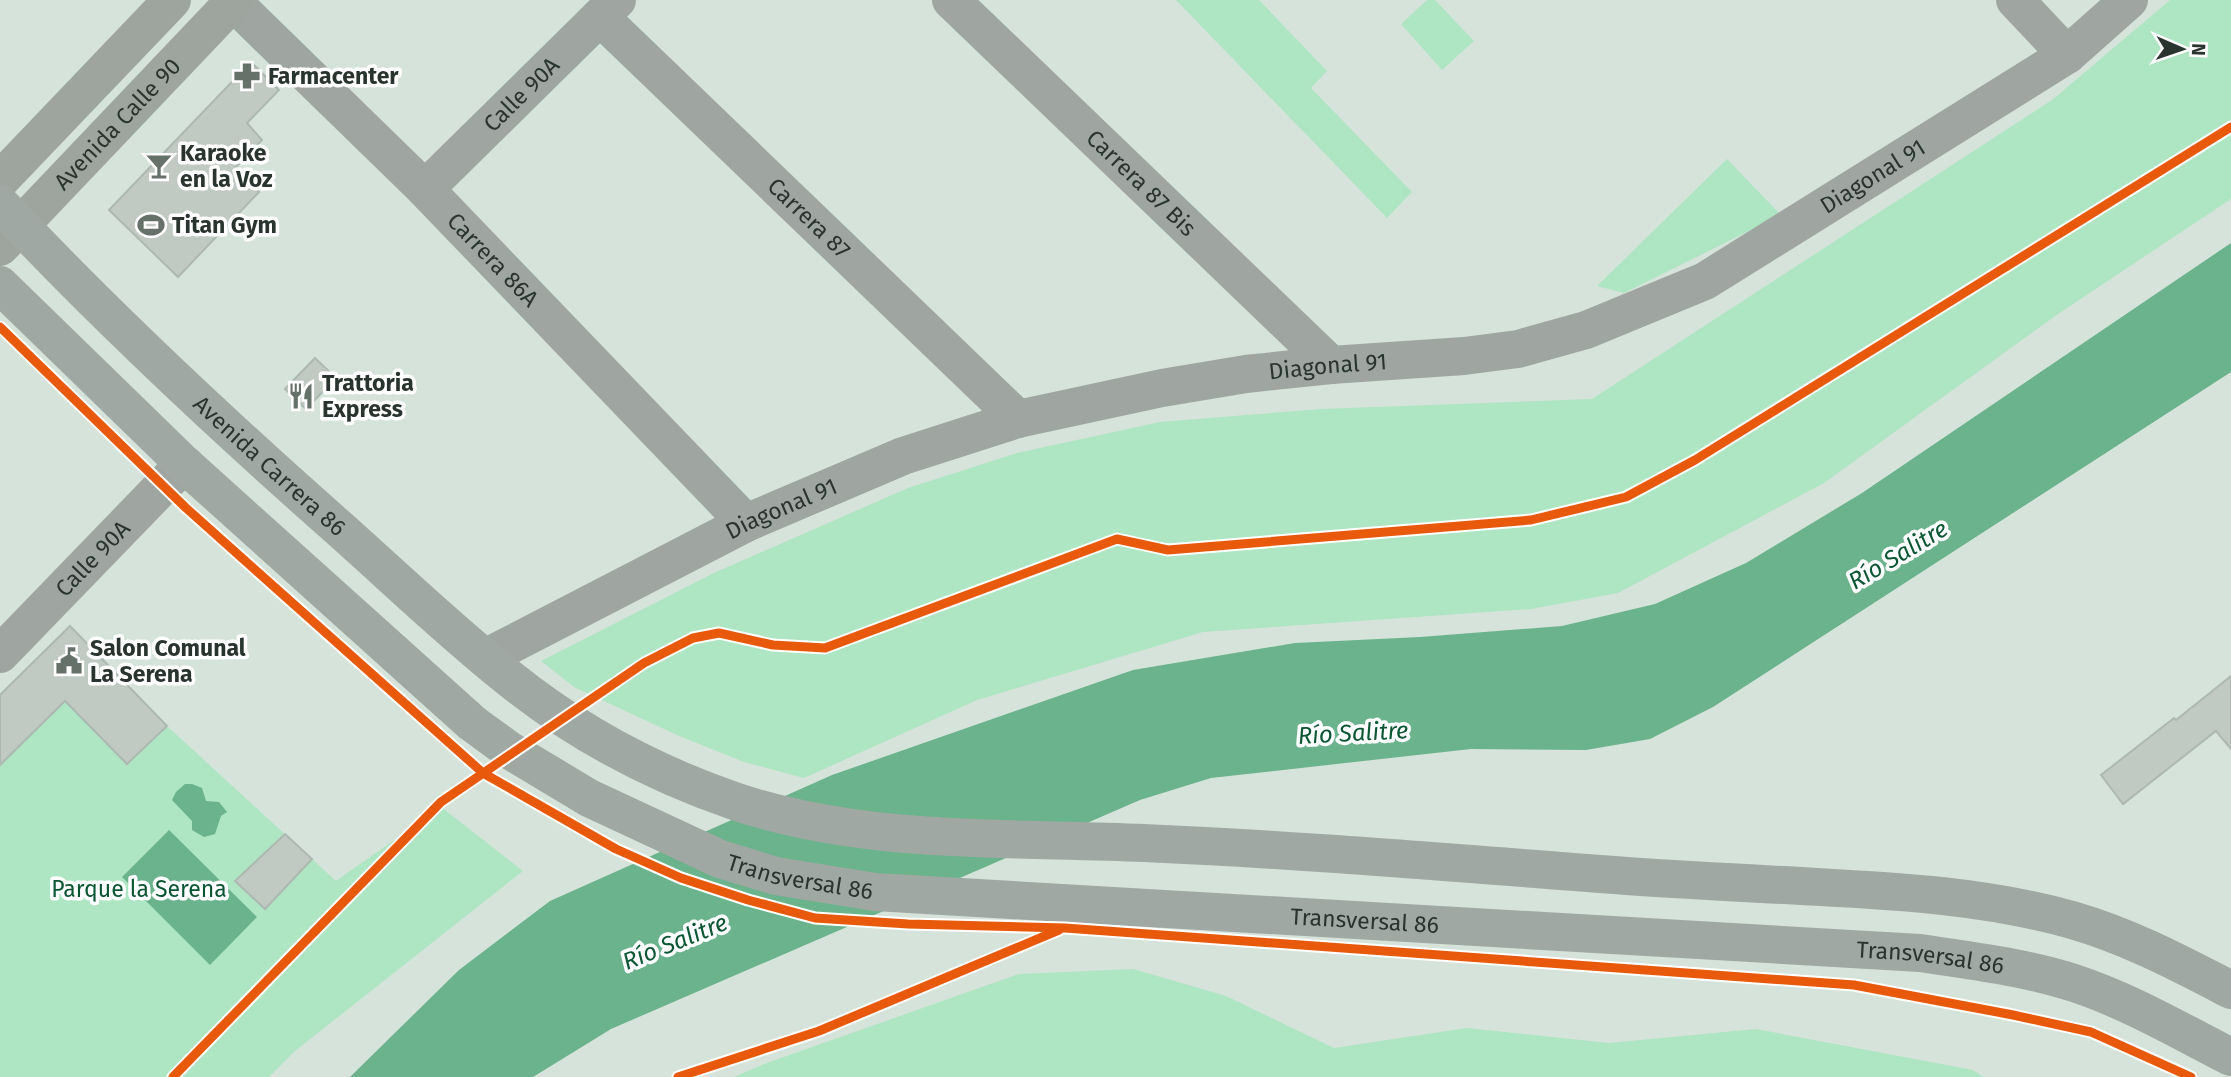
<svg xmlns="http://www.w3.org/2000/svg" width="2231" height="1077" font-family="'Fira Sans',sans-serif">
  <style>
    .green { fill: #aee5c3 }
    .water { fill: #6bb38c }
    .building { fill: #c0cac3; stroke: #adb8b1; stroke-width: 2 }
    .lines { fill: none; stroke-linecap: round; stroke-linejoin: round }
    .minor { stroke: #9fa6a1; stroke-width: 38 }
    .secondary { stroke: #9ea59f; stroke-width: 38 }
    .primary { stroke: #a0a8a3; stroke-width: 38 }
    .cycleway-casing { stroke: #fff; stroke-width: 13 }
    .cycleway { stroke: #e8590c; stroke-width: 9 }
    .labels { text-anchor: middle; stroke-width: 7; stroke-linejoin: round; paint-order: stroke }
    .poi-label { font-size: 23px; font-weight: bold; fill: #2a342e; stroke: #fff; text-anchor: start }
    .street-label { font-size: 23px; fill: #2a342e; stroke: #fff }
    .park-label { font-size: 23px; fill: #095532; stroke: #fff }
    .water-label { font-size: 24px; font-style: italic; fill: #0b5633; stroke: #fff }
  </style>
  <rect width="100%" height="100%" fill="#d6e3da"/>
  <!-- green -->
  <path class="green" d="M1176 0H1259L1327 71 1311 88 1412 192 1387 218Z
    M1427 0H1435L1474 41 1442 70 1401 24Z
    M2170 0H2231V199L2058 314 1824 483 1618 593 1531 609 1203 632 977 700 804 778 744 762 677 735 574 687 541 661 714 573 908 488 1017 453 1160 422 1321 409 1592 399 2052 100Z
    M1727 159 1781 215 1624 293 1597 286Z
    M70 626 167 726 336 881 441 807 523 871 295 1051 269 1077H0V695Z
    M1133 969 1226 996 1334 1048 1467 1028 1609 1043 1756 1029 1973 1070 1983 1077H734L764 1064 1019 974Z"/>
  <!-- water -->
  <path class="water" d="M2231 243V372L1713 707 1650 739 1586 750 1471 749 1211 778 1140 800 611 1029 533 1077H350L459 970 550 901 832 775 1133 670 1295 643 1420 637 1562 626 1655 604 1746 563 1862 493Z
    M185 784H192L202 788 206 801 219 802 227 812 221 816 215 834 204 837 192 830V821L172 800 176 792Z
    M169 830 257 917 210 965 122 877Z"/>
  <!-- building -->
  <path class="building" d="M251 62 279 90 247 123 262 140 234 169 259 192 178 277 109 210Z
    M315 358 336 378 306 409 285 389Z
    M70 626 167 726 127 764 65 701 0 765V695Z
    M2231 676V749L2216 731 2123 804 2101 775 2174 718 2176 720Z
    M285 834 312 859 265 909 235 881Z"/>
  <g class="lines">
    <!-- minor -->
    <g class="minor">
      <path id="s1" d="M951 0 1331 365"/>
      <path d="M2015 0 2067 55"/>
      <path id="s2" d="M233 2 425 189 746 523"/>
      <path id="s3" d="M600 17 1018 419"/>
      <path id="s4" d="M425 189 617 0"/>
      <path id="s5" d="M0 654 184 464"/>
      <path id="s6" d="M485 658 746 523 903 456 1018 419 1162 388 1246 374 1331 365 1464 356 1518 349 1586 330 1705 281 2067 55 2129 0"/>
    </g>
    <!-- secondary -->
    <g class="secondary">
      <path d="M0 180 172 0"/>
      <path id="s7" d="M0 247 235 0"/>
    </g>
    <!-- primary -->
    <g class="primary">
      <path id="s8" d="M0 204C108 319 223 426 341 530 397 580 451 632 509 678 577 733 655 774 737 802 868 845 1008 837 1144 843 1305 850 1466 864 1627 876 1685 880 1743 883 1801 886 1893 891 1983 895 2072 920 2128 936 2179 963 2231 990"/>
      <path id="s9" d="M0 285 184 464 472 723 509 750 589 798 720 859 776 876 875 892 1920 953C1971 961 2025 967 2074 983 2129 1001 2180 1031 2231 1057"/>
    </g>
    <!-- cycleway casing -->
    <g class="cycleway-casing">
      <path id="cycleway" d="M0 327 186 508 483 773 616 849 681 878 748 900 815 918 908 924 1065 928 1854 985 2013 1015 2091 1032 2191 1077
        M173 1077 441 802 644 663 693 638 719 633 773 645 825 648 1117 539 1168 550 1531 520 1626 497 1695 460 2231 127
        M678 1077 819 1031 1059 930"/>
    </g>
    <!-- cycleway -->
    <use href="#cycleway" class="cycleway"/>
  </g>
  <!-- icons -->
  <defs>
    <g id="pharmacy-bare" transform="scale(2.1)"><path d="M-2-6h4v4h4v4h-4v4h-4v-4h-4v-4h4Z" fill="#66716a" stroke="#fff" stroke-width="2.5" paint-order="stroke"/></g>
    <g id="bar-bare" transform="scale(2.1)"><path d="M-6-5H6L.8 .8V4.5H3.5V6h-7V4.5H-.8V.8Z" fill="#66716a" stroke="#fff" stroke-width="2.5" paint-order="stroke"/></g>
    <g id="stadium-bare" transform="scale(2.1)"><path d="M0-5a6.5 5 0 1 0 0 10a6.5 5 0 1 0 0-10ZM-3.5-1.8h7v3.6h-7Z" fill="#66716a" stroke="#fff" stroke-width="2.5" paint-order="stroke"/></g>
    <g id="restaurant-bare" transform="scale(2.1)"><path d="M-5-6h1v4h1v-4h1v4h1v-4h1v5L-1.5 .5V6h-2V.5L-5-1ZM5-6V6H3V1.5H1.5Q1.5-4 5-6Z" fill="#66716a" stroke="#fff" stroke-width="2.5" paint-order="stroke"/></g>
    <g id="civic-bare" transform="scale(2.1)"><path d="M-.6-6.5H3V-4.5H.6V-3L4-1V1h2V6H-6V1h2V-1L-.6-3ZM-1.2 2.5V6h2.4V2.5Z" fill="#66716a" stroke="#fff" stroke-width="2.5" paint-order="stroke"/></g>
  </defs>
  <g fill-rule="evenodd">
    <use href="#pharmacy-bare" x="247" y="76"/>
    <use href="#bar-bare" x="159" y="166"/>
    <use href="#stadium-bare" x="151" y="225"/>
    <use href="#restaurant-bare" x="301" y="396"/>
    <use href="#civic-bare" x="69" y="661"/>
  </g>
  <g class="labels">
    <!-- poi labels -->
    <g class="poi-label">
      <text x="268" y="84">Farmacenter</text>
      <text x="180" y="161">Karaoke<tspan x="180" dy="26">en la Voz</tspan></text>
      <text x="172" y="233">Titan Gym</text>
      <text x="322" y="391">Trattoria<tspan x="322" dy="26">Express</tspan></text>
      <text x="90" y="656">Salon Comunal<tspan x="90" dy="26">La Serena</tspan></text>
    </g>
    <!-- street labels -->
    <g class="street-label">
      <text dy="8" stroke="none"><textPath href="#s4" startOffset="135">Calle 90A</textPath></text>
      <text dy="8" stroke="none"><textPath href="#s7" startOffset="170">Avenida Calle 90</textPath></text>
      <text dy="8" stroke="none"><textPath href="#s6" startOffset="1488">Diagonal 91</textPath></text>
      <text dy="8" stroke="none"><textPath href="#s1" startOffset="264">Carrera 87 Bis</textPath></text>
      <text dy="8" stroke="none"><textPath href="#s3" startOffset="290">Carrera 87</textPath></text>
      <text dy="8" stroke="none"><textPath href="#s2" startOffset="366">Carrera 86A</textPath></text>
      <text dy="8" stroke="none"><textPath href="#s6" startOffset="900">Diagonal 91</textPath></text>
      <text dy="8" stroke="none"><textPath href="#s8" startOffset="376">Avenida Carrera 86</textPath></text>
      <text dy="8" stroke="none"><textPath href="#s6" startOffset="332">Diagonal 91</textPath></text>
      <text dy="8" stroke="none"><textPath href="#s5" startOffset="133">Calle 90A</textPath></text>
      <text dy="8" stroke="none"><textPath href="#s9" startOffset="1010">Transversal 86</textPath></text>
      <text dy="8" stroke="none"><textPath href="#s9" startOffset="1577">Transversal 86</textPath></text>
      <text dy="8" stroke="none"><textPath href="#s9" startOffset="2144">Transversal 86</textPath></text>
    </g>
    <!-- park labels -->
    <g class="park-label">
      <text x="139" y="897">Parque la Serena</text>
    </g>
    <!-- water labels -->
    <g class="water-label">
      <text transform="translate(1898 555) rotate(-31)" y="8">Río Salitre</text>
      <text transform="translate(1353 733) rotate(-3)" y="8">Río Salitre</text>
      <text transform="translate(675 942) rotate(-22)" y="8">Río Salitre</text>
    </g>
  </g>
  <!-- north arrow -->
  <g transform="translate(2182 49) rotate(92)" stroke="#ffffff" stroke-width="5" paint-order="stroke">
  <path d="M0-5L12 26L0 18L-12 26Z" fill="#2a342e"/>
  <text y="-10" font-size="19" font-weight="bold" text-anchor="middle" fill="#2a342e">N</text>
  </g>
</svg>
